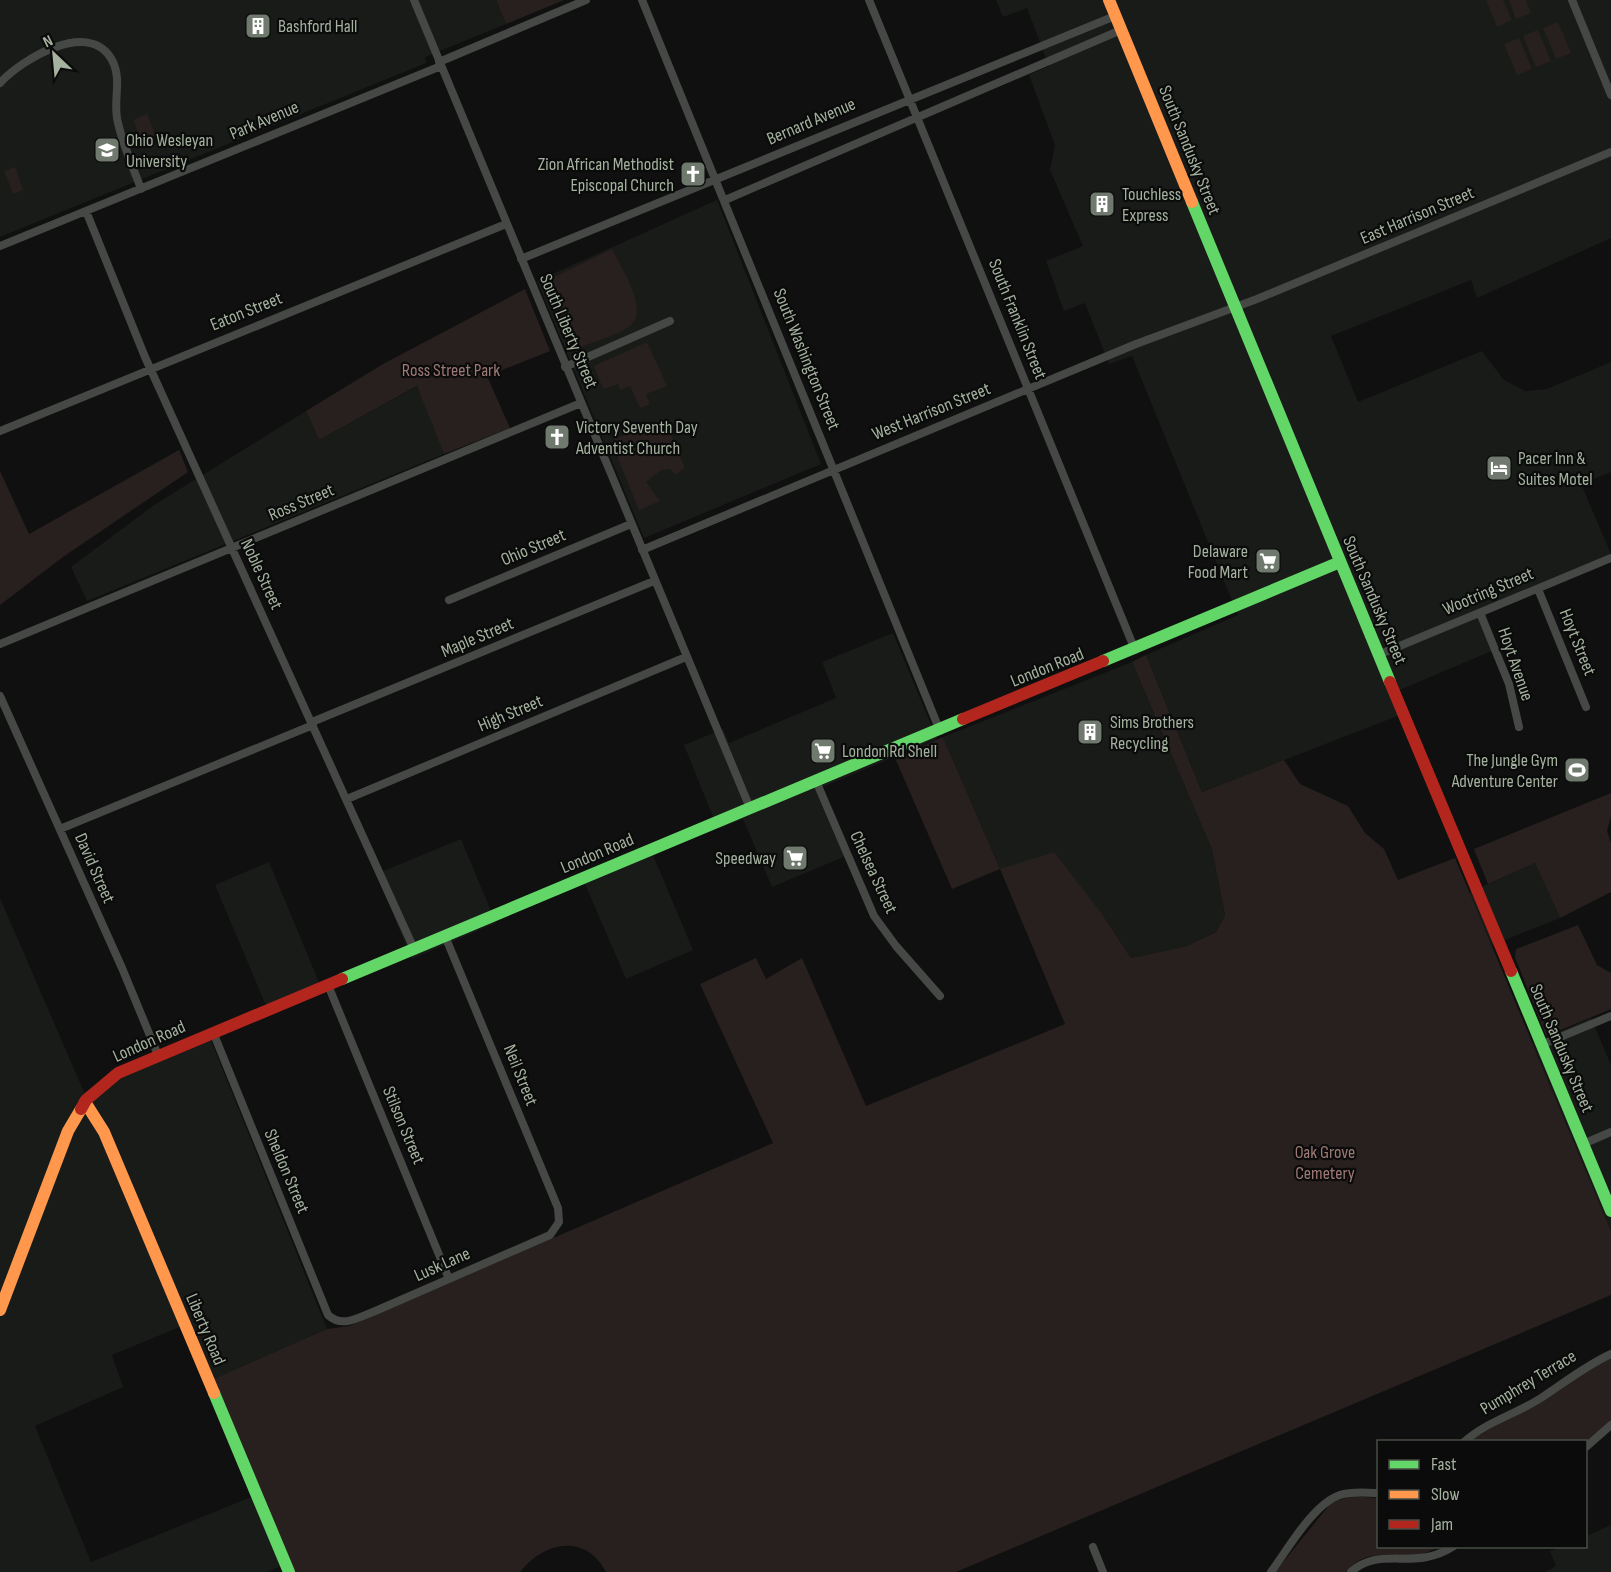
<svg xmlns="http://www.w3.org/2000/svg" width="1611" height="1572" font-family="'Sofia Sans Condensed',sans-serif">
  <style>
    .built { fill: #191b19 }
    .green { fill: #27201f }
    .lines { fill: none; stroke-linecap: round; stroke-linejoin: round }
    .street { stroke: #454844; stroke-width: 8 }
    .fast { stroke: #63d668; stroke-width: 12 }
    .slow { stroke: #ff974d; stroke-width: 12 }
    .jam { stroke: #b3261e; stroke-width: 12 }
    .labels { text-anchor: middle; stroke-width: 4.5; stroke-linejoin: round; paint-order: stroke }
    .poi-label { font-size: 18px; fill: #a5b29f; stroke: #0a0b0a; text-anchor: start }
    .street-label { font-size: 18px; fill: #a5b29f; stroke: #0a0b0a }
    .park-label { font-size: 18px; fill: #9e7976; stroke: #0a0b0a }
  </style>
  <rect width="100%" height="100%" fill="#0f100f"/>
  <!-- built -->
  <path class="built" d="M0 0H496L506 24 425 57 426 63 0 237Z
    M996 0H1611V238L1477 298 1471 280 1331 336 1358 402 1482 351 1504 380 1525 391 1547 389 1611 362V472L1581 484 1611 554 1484 610 1499 648 1390 694 1400 715 1202 792 1146 655 1238 615 1132 356 1109 364 1085 303 1064 311 1046 261 1083 246 1050 170 1055 145 1029 75 1049 66 1027 8 1003 17Z
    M717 200 821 464 644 538 537 281Z
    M418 386 444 454 87 601 71 567 154 505 306 411 319 440Z
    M893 633 937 739 818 789 846 856 772 887 743 819 718 829 684 745 723 729 729 743 836 698 822 662Z
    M1132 662 1212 850 1225 915 1216 932 1187 946 1131 958 1102 914 1000 869 943 737Z
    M461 839 496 923 412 959 376 874Z
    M653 855 693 950 626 979 585 884Z
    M269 862 323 992 270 1015 215 885Z
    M1535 863 1560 918 1492 945 1468 893Z
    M0 898 84 1092 210 1038 327 1329 213 1379 189 1323 112 1355 123 1387 35 1426 91 1562 261 1493 291 1562 267 1572H0Z
    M1591 1018 1611 1065V1231L1533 1043Z
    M1611 1525V1572H1545L1556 1566 1550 1551 1560 1547 1586 1546V1536Z"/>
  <!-- green -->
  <path class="green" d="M496 0H564L506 24Z
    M1486 0H1503L1512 20 1497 27Z
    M1509 0H1526L1531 13 1516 19Z
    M1558 22 1571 53 1556 59 1543 28Z
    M1538 30 1551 61 1536 67 1523 36Z
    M1519 38 1532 69 1517 75 1504 44Z
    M147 114 157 138 143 144 133 120Z
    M15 167 23 190 13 194 4 171Z
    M612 249C621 267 649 309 631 325 621 334 590 343 576 349L572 348 544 282Z
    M525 289 550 351 487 376 510 428 444 454 417 386 319 440 306 411 383 364Z
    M645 343 648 344 667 386 646 394 650 404 640 408 630 386 620 390 618 384 603 389 594 366Z
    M664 418 685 468 675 475 670 469 661 470 646 482 660 501 639 510 611 441Z
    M179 450 188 472 63 557 0 605V471L29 534Z
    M1146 655 1202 792 1284 760 1300 784 1348 806 1365 833 1384 849 1398 880 1455 858 1611 1231V1295L956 1572H606C586 1533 544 1541 520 1572H295L213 1379 327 1329 349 1326 773 1143 700 984 756 958 766 979 802 958 866 1106 1065 1024 1000 869 952 889 895 758 943 737 1000 869 1054 852 1102 914 1131 958 1187 946 1216 932 1225 915 1212 850 1132 662Z
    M1611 793V816L1607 831 1611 843V892L1560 918 1535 863 1488 884 1474 849Z
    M1578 925 1597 965 1611 973V1009L1546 1036 1515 957 1516 949Z
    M1611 1357V1421L1586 1442H1468Z
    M1352 1496 1378 1498V1546L1440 1547C1433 1549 1425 1554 1418 1555 1390 1561 1369 1545 1346 1572H1275L1331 1503Z"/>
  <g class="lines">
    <!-- street -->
    <path class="street" d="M414 0 750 808
      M642 0 940 731
      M869 0 1135 650
      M1572 0 1611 95
      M439 62 586 0
      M0 83C21 60 89 18 112 60 123 81 112 101 118 123 123 145 133 167 141 189
      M725 200 1121 30
      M86 211 145 357 414 949
      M0 246 441 66
      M521 259 1115 16
      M565 367 670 321
      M0 431 506 224
      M642 550 1136 344 1257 299 1611 152
      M1538 589 1586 707
      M449 600 631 524
      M1480 613 1509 684 1519 727
      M0 644 581 403
      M1378 655 1611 558
      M0 696 122 968 158 1055
      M312 722 654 581
      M816 781 874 916 896 946 940 996
      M347 799 686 657
      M60 829 313 725
      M328 985 449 1279
      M213 1032 328 1315C342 1328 357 1318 373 1312L550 1235 559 1222 558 1208 445 936
      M1541 1045 1611 1016
      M1583 1144 1611 1132
      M1464 1442C1486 1422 1516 1414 1541 1398 1564 1383 1585 1366 1611 1354
      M1586 1447 1611 1425
      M1093 1547 1103 1572
      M1271 1572C1288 1549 1313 1504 1340 1495 1352 1491 1366 1493 1378 1493
      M1351 1572C1380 1545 1415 1572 1454 1546"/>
    <!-- fast -->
    <path class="fast" d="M1192 202 1390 682
      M1103 661 1340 562
      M1511 971 1611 1211
      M342 979 963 719
      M214 1393 289 1572"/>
    <!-- slow -->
    <path class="slow" d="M1109 0 1192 202
      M85 1102 104 1132 214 1393
      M0 1310 68 1131 81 1109"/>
    <!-- jam -->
    <path class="jam" d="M1390 682 1511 971
      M963 719 1103 661
      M81 1109 86 1100 118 1073 342 979"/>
  </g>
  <!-- icons -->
  <defs>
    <g id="building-square" transform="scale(1.35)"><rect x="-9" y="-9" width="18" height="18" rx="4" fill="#70796d" stroke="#0a0b0a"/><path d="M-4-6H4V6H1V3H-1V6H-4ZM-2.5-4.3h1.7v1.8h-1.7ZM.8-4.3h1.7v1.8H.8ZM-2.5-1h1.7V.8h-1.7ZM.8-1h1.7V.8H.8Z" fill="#fff"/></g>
    <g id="university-square" transform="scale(1.35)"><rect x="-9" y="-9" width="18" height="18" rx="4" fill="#70796d" stroke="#0a0b0a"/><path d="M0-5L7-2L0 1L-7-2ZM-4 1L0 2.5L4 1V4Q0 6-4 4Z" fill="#fff"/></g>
    <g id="church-square" transform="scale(1.35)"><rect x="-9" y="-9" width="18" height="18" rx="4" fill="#70796d" stroke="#0a0b0a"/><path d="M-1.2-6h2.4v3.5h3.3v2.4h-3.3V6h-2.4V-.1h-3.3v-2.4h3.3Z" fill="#fff"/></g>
    <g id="hotel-square" transform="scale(1.35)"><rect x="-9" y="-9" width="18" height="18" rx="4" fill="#70796d" stroke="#0a0b0a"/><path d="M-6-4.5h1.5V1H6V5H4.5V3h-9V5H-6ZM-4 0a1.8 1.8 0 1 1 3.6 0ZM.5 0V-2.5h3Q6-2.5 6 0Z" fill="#fff"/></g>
    <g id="supermarket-square" transform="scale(1.35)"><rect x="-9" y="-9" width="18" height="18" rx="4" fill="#70796d" stroke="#0a0b0a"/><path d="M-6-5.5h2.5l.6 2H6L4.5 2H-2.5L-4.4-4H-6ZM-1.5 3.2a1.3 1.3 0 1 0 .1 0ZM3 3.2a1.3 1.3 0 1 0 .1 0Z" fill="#fff"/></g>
    <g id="stadium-square" transform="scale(1.35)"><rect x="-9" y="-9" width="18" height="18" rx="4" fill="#70796d" stroke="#0a0b0a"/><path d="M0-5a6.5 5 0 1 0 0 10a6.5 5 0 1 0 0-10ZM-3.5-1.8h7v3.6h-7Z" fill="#fff"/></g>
  </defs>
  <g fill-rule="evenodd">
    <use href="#building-square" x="258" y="26"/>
    <use href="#university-square" x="107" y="150"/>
    <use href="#church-square" x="693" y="174"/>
    <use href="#building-square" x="1102" y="204"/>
    <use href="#church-square" x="557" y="437"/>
    <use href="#hotel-square" x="1499" y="468"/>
    <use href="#supermarket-square" x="1268" y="561"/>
    <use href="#building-square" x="1090" y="732"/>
    <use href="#supermarket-square" x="823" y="751"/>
    <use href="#stadium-square" x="1577" y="770"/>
    <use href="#supermarket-square" x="795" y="858"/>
  </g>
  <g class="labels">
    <!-- poi labels -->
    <g class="poi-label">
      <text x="278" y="32">Bashford Hall</text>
      <text x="126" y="146">Ohio Wesleyan<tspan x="126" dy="21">University</tspan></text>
      <text x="674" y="170" text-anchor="end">Zion African Methodist<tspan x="674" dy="21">Episcopal Church</tspan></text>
      <text x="1122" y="200">Touchless<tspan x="1122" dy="21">Express</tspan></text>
      <text x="576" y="433">Victory Seventh Day<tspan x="576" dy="21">Adventist Church</tspan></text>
      <text x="1518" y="464">Pacer Inn &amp;<tspan x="1518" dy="21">Suites Motel</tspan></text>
      <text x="1248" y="557" text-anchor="end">Delaware<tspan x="1248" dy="21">Food Mart</tspan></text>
      <text x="1110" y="728">Sims Brothers<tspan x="1110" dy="21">Recycling</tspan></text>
      <text x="842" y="757">London Rd Shell</text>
      <text x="1558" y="766" text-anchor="end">The Jungle Gym<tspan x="1558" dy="21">Adventure Center</tspan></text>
      <text x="776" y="864" text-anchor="end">Speedway</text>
    </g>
    <!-- street labels -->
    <g class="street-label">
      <text transform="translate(264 120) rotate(-23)" y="6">Park Avenue</text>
      <text transform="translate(811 121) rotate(-23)" y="6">Bernard Avenue</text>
      <text transform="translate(1190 150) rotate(68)" y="6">South Sandusky Street</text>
      <text transform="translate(1417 215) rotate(-23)" y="6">East Harrison Street</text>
      <text transform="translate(246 311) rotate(-22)" y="6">Eaton Street</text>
      <text transform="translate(1018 319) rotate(68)" y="6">South Franklin Street</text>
      <text transform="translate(569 331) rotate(67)" y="6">South Liberty Street</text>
      <text transform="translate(807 359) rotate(68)" y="6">South Washington Street</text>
      <text transform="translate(931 411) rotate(-22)" y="6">West Harrison Street</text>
      <text transform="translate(301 502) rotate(-23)" y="6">Ross Street</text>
      <text transform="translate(533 547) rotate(-23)" y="6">Ohio Street</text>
      <text transform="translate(262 574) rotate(65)" y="6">Noble Street</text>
      <text transform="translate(1488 591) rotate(-23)" y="6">Wootring Street</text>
      <text transform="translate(1375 600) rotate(67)" y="6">South Sandusky Street</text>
      <text transform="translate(477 637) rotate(-23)" y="6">Maple Street</text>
      <text transform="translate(1578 642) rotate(68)" y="6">Hoyt Street</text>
      <text transform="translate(1516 664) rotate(71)" y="6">Hoyt Avenue</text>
      <text transform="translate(1047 667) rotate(-22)" y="6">London Road</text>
      <text transform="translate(510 713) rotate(-23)" y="6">High Street</text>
      <text transform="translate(597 853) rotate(-23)" y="6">London Road</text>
      <text transform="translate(95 868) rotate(66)" y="6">David Street</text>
      <text transform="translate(874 872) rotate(65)" y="6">Chelsea Street</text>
      <text transform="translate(149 1041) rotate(-24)" y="6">London Road</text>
      <text transform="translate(1562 1048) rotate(67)" y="6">South Sandusky Street</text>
      <text transform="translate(521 1075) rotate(68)" y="6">Neil Street</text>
      <text transform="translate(404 1125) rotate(67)" y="6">Stilson Street</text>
      <text transform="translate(287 1171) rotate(67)" y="6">Sheldon Street</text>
      <text transform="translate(442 1264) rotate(-24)" y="6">Lusk Lane</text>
      <text transform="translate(206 1329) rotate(67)" y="6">Liberty Road</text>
      <text transform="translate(1528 1382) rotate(-31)" y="6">Pumphrey Terrace</text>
    </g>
    <!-- park labels -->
    <g class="park-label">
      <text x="451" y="376">Ross Street Park</text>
      <text x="1325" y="1158">Oak Grove<tspan x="1325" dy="21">Cemetery</tspan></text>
    </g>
  </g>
  <!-- legend -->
  <rect x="1377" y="1440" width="210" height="108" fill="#0a0b0a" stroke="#484e46" stroke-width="1.5"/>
  <rect x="1389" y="1460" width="30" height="9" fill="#63d668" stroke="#484e46" stroke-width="1.5"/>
  <text x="1431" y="1470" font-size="18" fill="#a5b29f">Fast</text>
  <rect x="1389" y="1490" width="30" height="9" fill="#ff974d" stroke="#484e46" stroke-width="1.5"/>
  <text x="1431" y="1500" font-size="18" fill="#a5b29f">Slow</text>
  <rect x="1389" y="1520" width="30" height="9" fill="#b3261e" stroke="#484e46" stroke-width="1.5"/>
  <text x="1431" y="1530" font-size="18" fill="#a5b29f">Jam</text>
  <!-- north arrow -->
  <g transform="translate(54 54) rotate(334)" stroke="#0a0b0a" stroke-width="4.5" paint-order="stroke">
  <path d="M0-4.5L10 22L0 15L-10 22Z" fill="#a5b29f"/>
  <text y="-9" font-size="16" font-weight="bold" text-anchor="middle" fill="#a5b29f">N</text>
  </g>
</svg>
